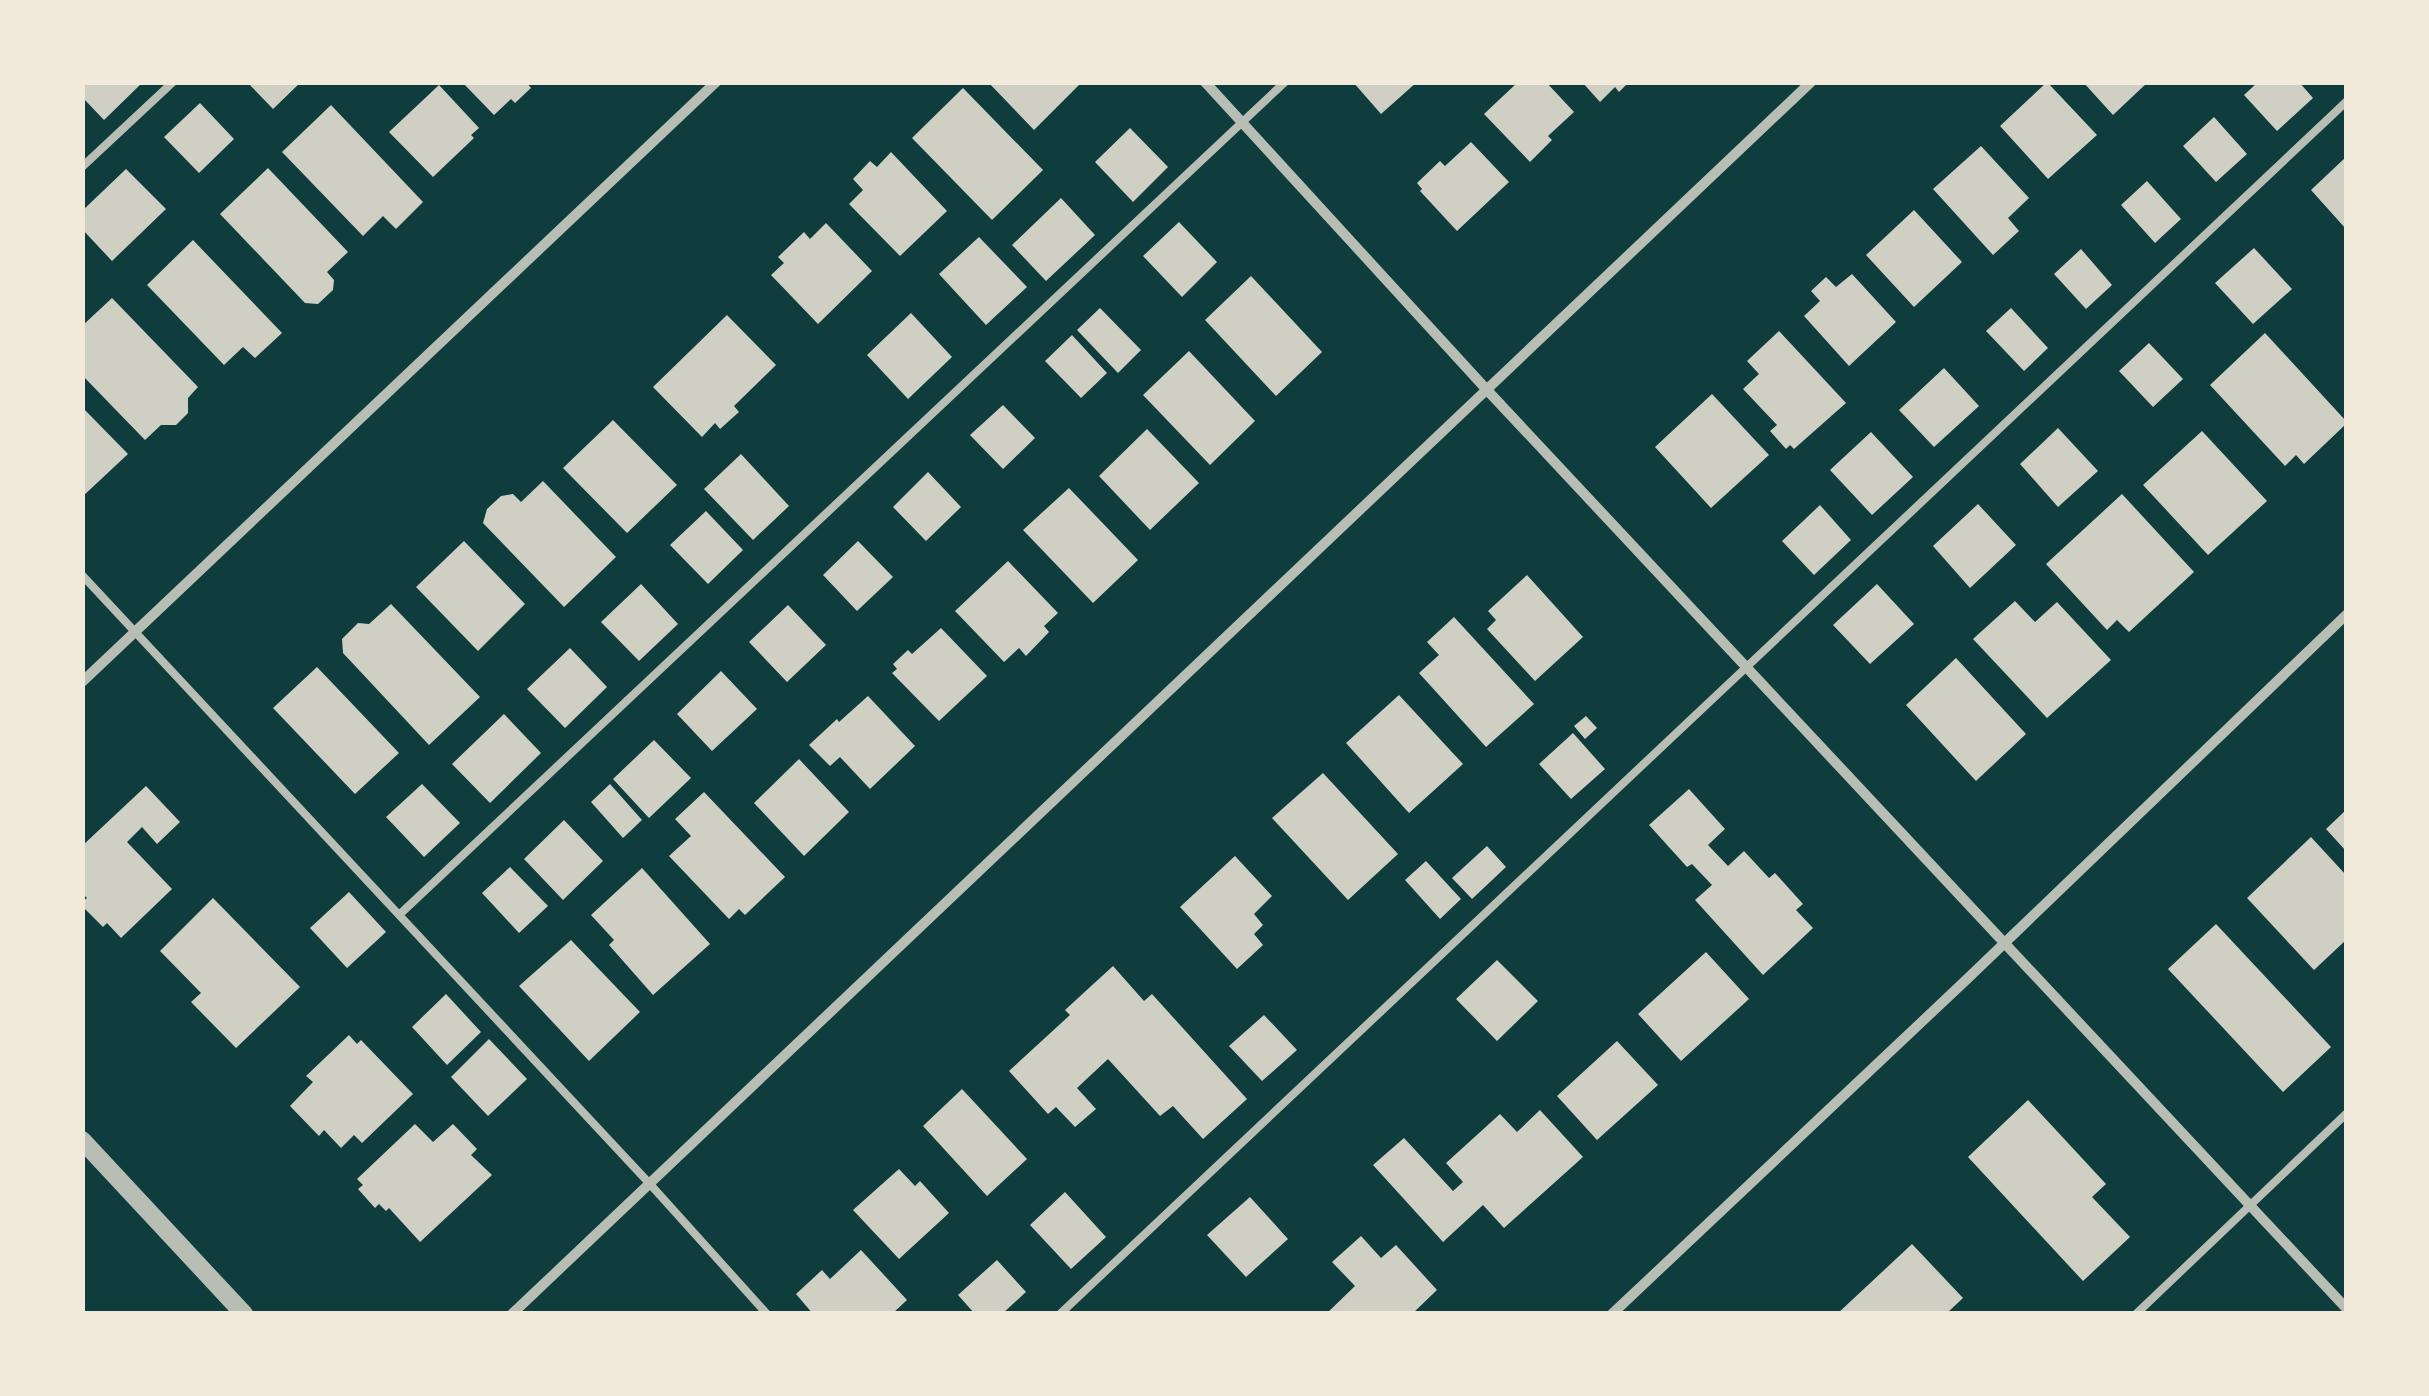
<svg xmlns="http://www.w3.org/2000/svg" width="2429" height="1396" font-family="'IBM Plex Sans',sans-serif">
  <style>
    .building { fill: #cfcfc3 }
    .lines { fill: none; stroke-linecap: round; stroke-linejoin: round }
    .service { stroke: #b8beb3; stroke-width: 8 }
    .minor { stroke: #b8beb3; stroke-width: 10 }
    .tertiary { stroke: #b8beb3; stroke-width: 18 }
  </style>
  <rect width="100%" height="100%" fill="#0f3d3e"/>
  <!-- building -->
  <path class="building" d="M82 82H143L104 120 82 97Z
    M247 82H301L273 109Z
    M462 82H526L531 88 515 103 511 99 494 115Z
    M988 82H1082L1034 130Z
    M1353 82H1417L1381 114Z
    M1518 82H1546L1574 112 1548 136 1552 140 1530 162 1484 114Z
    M1582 82H1629L1619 92 1615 87 1600 102Z
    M2047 82 2097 135 2048 179 2000 126Z
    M2083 82H2148L2113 115Z
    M2258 82H2299L2313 98 2277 131 2244 95Z
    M439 85 479 128 471 135 474 138 433 177 389 132Z
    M963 88 1043 170 992 220 912 138Z
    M200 103 234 139 199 173 164 137Z
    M331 105 423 202 396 229 383 216 363 236 282 152Z
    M2214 117 2247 154 2216 182 2183 146Z
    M1130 128 1168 167 1133 202 1095 162Z
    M1471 142 1509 182 1457 231 1420 191 1422 189 1417 183 1440 161 1445 166Z
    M1981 146 2029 198 2008 218 2019 231 1993 255 1933 189Z
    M891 152 947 211 900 256 849 204 863 190 853 179 870 161 877 167Z
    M2346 157V229L2311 190Z
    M268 168 348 252 327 272 334 280 333 290 318 304 305 303 220 214Z
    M126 169 166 209 112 261 82 229V211Z
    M2147 181 2181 219 2155 243 2121 205Z
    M1061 198 1095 235 1046 281 1012 245Z
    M1914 210 1962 262 1914 307 1866 255Z
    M1179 222 1217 262 1182 297 1143 256Z
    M826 223 872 271 818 324 771 275 784 263 778 257 804 232 810 239Z
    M979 237 1027 287 986 325 939 274Z
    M193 240 282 333 255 358 243 347 224 365 147 285Z
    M2254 248 2292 289 2253 324 2215 283Z
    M2081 249 2112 285 2086 309 2054 274Z
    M1852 274 1896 322 1849 366 1804 316 1820 301 1811 291 1826 277 1836 287Z
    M1251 276 1322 352 1276 396 1205 320Z
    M112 298 198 387 188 398V413L176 425H161L145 440 82 375V326Z
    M1100 308 1141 350 1118 373 1077 330Z
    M2011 308 2048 348 2024 371 1986 331Z
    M911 313 952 357 908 399 867 355Z
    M727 315 776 365 734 406 739 412 720 429 715 423 702 437 653 387Z
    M1779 331 1846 403 1794 449 1790 445 1786 449 1770 431 1777 425 1743 389 1759 374 1747 361Z
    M2265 333 2346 421V424L2304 464 2296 455 2285 466 2210 385Z
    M1072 335 1107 373 1081 398 1045 361Z
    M2149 343 2183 379 2153 407 2119 371Z
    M1189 351 1255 421 1210 465 1143 395Z
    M1944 368 1979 406 1934 447 1899 410Z
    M1712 394 1769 455 1711 508 1655 447Z
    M1003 405 1035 438 1003 469 970 435Z
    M82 407 128 454 82 497Z
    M613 420 677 485 627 533 563 468Z
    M2058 428 2098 471 2058 507 2020 464Z
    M1147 429 1199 483 1150 530 1099 476Z
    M2202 431 2267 501 2208 555 2143 485Z
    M1871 432 1913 477 1872 515 1830 470Z
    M741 454 789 506 753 540 704 489Z
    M928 472 961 507 926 541 893 507Z
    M543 481 616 557 564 607 483 523 487 509 501 496 513 494 521 502Z
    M1069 488 1138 560 1093 603 1023 530Z
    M2122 494 2194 572 2129 632 2117 620 2107 630 2046 564Z
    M1978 504 2016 545 1970 588 1933 546Z
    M1820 505 1851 540 1814 575 1782 541Z
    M706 511 743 550 708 584 670 545Z
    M464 541 525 604 478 651 416 587Z
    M858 541 893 577 857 611 823 575Z
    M1008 561 1058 613 1044 626 1049 632 1026 656 1019 648 1004 662 955 611Z
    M1527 575 1583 637 1535 681 1487 629 1496 620 1488 611Z
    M641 584 678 624 639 661 601 622Z
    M1877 584 1914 624 1870 664 1833 625Z
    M2015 601 2035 622 2057 602 2111 660 2047 718 1973 639Z
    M391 604 480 697 429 745 343 653 342 639 358 623 369 624Z
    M788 605 826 645 787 682 749 642Z
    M1454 617 1534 704 1486 747 1419 673 1439 655 1427 642Z
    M941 628 987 676 939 721 892 673 897 669 893 664 908 650 912 654Z
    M570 648 607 687 565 728 527 689Z
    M1956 658 2026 734 1976 781 1906 705Z
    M317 667 399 753 355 794 273 708Z
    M721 671 757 709 712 751 677 714Z
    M1399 695 1463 764 1409 813 1346 743Z
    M868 696 915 746 870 789 840 757 830 766 809 745 837 719 839 722Z
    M504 714 541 753 490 803 452 764Z
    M1586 716 1597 728 1585 739 1574 726Z
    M1573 733 1605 769 1571 799 1539 764Z
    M654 740 691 778 649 818 613 779Z
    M799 759 849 812 804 856 754 803Z
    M1323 773 1398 854 1348 900 1272 818Z
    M422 784 460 823 424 857 386 817Z
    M610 784 642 820 623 838 591 802Z
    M146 786 180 822 157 844 142 827 127 842 172 889 121 938 107 923 103 927 82 906V902L87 898 82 893V846Z
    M1689 789 1725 829 1708 845 1728 866 1744 851 1769 878 1775 873 1803 904 1796 910 1813 928 1763 975 1695 900 1712 885 1692 864 1687 867 1649 825Z
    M704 792 785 877 745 915 739 909 729 919 669 856 691 836 675 819Z
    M2346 810V851L2326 829Z
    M564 820 603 861 563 900 524 859Z
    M2311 837 2346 875V940L2314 970 2247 898Z
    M1487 846 1506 867 1472 899 1452 878Z
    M1235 856 1272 896 1254 914 1263 925 1254 934 1263 945 1237 969 1180 907Z
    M1426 861 1461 899 1440 919 1405 880Z
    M510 867 548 906 519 933 482 893Z
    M642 868 710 944 653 995 609 945 614 940 591 915Z
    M349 892 386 932 347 968 310 928Z
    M213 898 300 987 236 1048 191 1002 201 993 160 951Z
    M2216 924 2331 1047 2283 1092 2168 969Z
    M571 940 640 1012 589 1061 519 986Z
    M1706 952 1749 999 1681 1061 1638 1014Z
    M1497 960 1538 1001 1497 1041 1456 999Z
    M1113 966 1144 1001 1152 994 1247 1099 1203 1139 1173 1106 1160 1116 1108 1059 1077 1088 1096 1109 1075 1127 1056 1107 1048 1114 1009 1071 1070 1015 1065 1010Z
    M446 994 481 1032 447 1065 412 1027Z
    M1264 1015 1297 1050 1262 1081 1229 1046Z
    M349 1035 357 1044 361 1040 413 1094 362 1143 354 1135 341 1148 324 1130 319 1136 290 1106 313 1082 306 1076Z
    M489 1039 527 1079 488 1116 451 1077Z
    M1617 1041 1658 1085 1597 1140 1557 1096Z
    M962 1089 1027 1159 987 1196 923 1126Z
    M2028 1100 2106 1184 2092 1197 2130 1237 2083 1281 1968 1157Z
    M1540 1110 1583 1157 1504 1228 1483 1205 1443 1242 1373 1165 1404 1138 1453 1191 1463 1182 1446 1163 1500 1114 1517 1132Z
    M415 1124 433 1142 453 1124 477 1149 471 1155 492 1175 420 1242 389 1208 386 1211 379 1204 375 1208 358 1189 363 1185 357 1179Z
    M899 1169 915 1186 920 1181 949 1213 899 1259 853 1210Z
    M1065 1192 1106 1237 1071 1269 1030 1225Z
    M1250 1197 1288 1239 1246 1277 1207 1235Z
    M1361 1236 1381 1258 1396 1245 1437 1290 1412 1314H1326L1355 1286 1332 1262Z
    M1912 1244 1963 1298 1946 1314H1837Z
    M861 1250 907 1300 892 1314H813L796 1294 822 1270 830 1279Z
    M997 1260 1026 1292 1002 1314H975L958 1295Z"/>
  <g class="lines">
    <!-- service -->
    <path class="service" d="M82 167 173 82
      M82 575 649 1183 767 1314
      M399 915 1285 82
      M1060 1314 2346 102
      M2136 1314 2346 1114"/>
    <!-- minor -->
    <path class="minor" d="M1205 82 1487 390 2346 1308
      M82 682 716 82
      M512 1314 1811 82
      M1612 1314 1965 981 2346 615"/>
    <!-- tertiary -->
    <path class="tertiary" d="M82 1140 244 1314"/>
  </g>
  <!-- border -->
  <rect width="2429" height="1396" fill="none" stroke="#f1e9da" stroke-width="170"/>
</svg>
